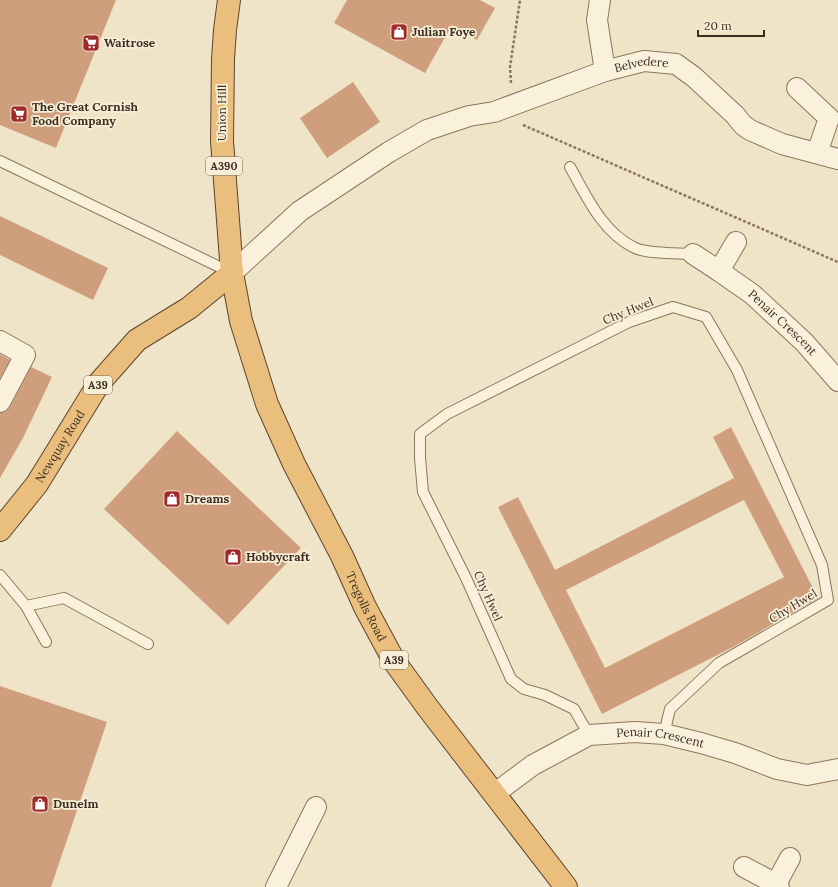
<svg xmlns="http://www.w3.org/2000/svg" width="838" height="887" font-family="Lora,serif">
  <style>
    .building { fill: #cf9f7d; fill-rule: evenodd }
    .lines { fill: none; stroke-linecap: round; stroke-linejoin: round }
    .service-casing { stroke: #8d765c; stroke-width: 12 }
    .minor-casing { stroke: #8d765c; stroke-width: 22 }
    .trunk-casing { stroke: #5b4430; stroke-width: 24 }
    .path { stroke: #8d765c; stroke-width: 2.5; stroke-dasharray: 3 2; stroke-linecap: butt }
    .service { stroke: #faf1dc; stroke-width: 10 }
    .minor { stroke: #faf1dc; stroke-width: 20 }
    .trunk { stroke: #eabe7c; stroke-width: 22 }
    .labels { text-anchor: middle; stroke-width: 3.5; stroke-linejoin: round; paint-order: stroke }
    .shield { fill: #f7eed8; stroke: #756857; stroke-width: 1 }
    .shield-label { font-size: 11px; font-weight: bold; fill: #3d2e20 }
    .poi-label { font-size: 12px; font-weight: bold; fill: #3d2e20; stroke: #f7eed8; text-anchor: start }
    .street-label { font-size: 12px; fill: #3d2e20; stroke: #f7eed8 }
  </style>
  <rect width="100%" height="100%" fill="#f0e4c8"/>
  <!-- building -->
  <path class="building" d="M0 0H116L56 148 0 125Z
    M347 0H480L495 8 477 40 452 25 425 73 334 23Z
    M353 82 380 122 327 158 300 118Z
    M0 216 108 268 93 300 0 255Z
    M0 354 10 360 0 378Z
    M31 367 52 377 23 438 0 478V413L6 412 10 407Z
    M731 427 818 598 733 647 602 714 498 507 518 497 555 570 734 478 713 437ZM744 500 784 577 605 668 566 590Z
    M177 431 301 548 228 625 104 509Z
    M0 686 107 722 51 887H0Z"/>
  <g class="lines">
    <!-- service casing -->
    <g class="service-casing">
      <path id="service" d="M0 161 232 273
        M570 167C587 197 602 232 635 248 648 254 677 253 693 254
        M0 575 26 606 46 642
        M26 606 64 598 148 644
        M589 735 574 709 545 695 524 689 511 679 466 578 423 492 420 458V434L447 414 629 322 673 307 706 317 737 370 822 565 828 600 719 663 670 709 664 734"/>
    </g>
    <!-- minor casing -->
    <g class="minor-casing">
      <g id="minor">
        <path d="M600 0 597 20 605 71"/>
        <path d="M797 88 829 118 817 153"/>
        <path id="s1" d="M693 254 719 271 752 294 804 342 838 381"/>
        <path d="M719 271 736 242"/>
        <path id="s2" d="M232 273 300 211 389 152 427 130 469 116 494 112 605 71 644 61 676 64 694 77 735 115 743 125 750 130 782 144 838 159"/>
        <path d="M0 341 25 355 0 402"/>
        <path id="s3" d="M494 794 533 765 589 735 635 732 664 734 701 743 735 753 777 769 807 775 838 769"/>
        <path d="M744 867 776 884 779 887"/>
        <path d="M776 884 790 858"/>
        <path d="M276 887 316 807"/>
      </g>
    </g>
    <!-- trunk casing -->
    <g class="trunk-casing">
      <g id="trunk">
        <path id="s4" d="M229 0 225 30 223 59 222 141 232 273 241 321 267 404 294 464 342 556 365 607 394 661 428 708 566 887"/>
        <path id="s5" d="M0 530 37 484 99 383 137 340 189 308 232 273"/>
      </g>
    </g>
    <!-- path -->
    <path class="path" d="M511 83 510 67 520 0
      M523 125 838 262"/>
    <!-- service -->
    <use href="#service" class="service"/>
    <!-- minor -->
    <use href="#minor" class="minor"/>
    <!-- trunk -->
    <use href="#trunk" class="trunk"/>
  </g>
  <!-- icons -->
  <defs>
    <g id="shop-square" transform="scale(0.9)"><rect x="-9" y="-9" width="18" height="18" rx="4" fill="#9e2a2b" stroke="#f7eed8"/><path d="M-5-2.5h2.3a2.7 3.5 0 0 1 5.4 0H5L5.5 6h-11ZM-1.5-2.5h3a1.5 2.3 0 0 0-3 0Z" fill="#fff"/></g>
    <g id="supermarket-square" transform="scale(0.9)"><rect x="-9" y="-9" width="18" height="18" rx="4" fill="#9e2a2b" stroke="#f7eed8"/><path d="M-6-5.5h2.5l.6 2H6L4.5 2H-2.5L-4.4-4H-6ZM-1.5 3.2a1.3 1.3 0 1 0 .1 0ZM3 3.2a1.3 1.3 0 1 0 .1 0Z" fill="#fff"/></g>
  </defs>
  <g fill-rule="evenodd">
    <use href="#shop-square" x="399" y="32"/>
    <use href="#supermarket-square" x="91" y="43"/>
    <use href="#supermarket-square" x="19" y="114"/>
    <use href="#shop-square" x="172" y="499"/>
    <use href="#shop-square" x="233" y="557"/>
    <use href="#shop-square" x="40" y="804"/>
  </g>
  <g class="labels">
    <!-- shield labels -->
    <g class="shield">
      <rect x="206" y="157" width="36" height="18" rx="3"/>
      <rect x="84" y="376" width="28" height="18" rx="3"/>
      <rect x="380" y="651" width="28" height="18" rx="3"/>
    </g>
    <g class="shield-label">
      <text x="224" y="170">A390</text>
      <text x="98" y="389">A39</text>
      <text x="394" y="664">A39</text>
    </g>
    <!-- poi labels -->
    <g class="poi-label">
      <text x="412" y="36">Julian Foye</text>
      <text x="104" y="47">Waitrose</text>
      <text x="32" y="111">The Great Cornish<tspan x="32" dy="14">Food Company</tspan></text>
      <text x="185" y="503">Dreams</text>
      <text x="246" y="561">Hobbycraft</text>
      <text x="53" y="808">Dunelm</text>
    </g>
    <!-- street labels -->
    <g class="street-label">
      <text dy="4" stroke="none"><textPath href="#s2" startOffset="468">Belvedere</textPath></text>
      <text transform="translate(222 113) rotate(-90)" y="4">Union Hill</text>
      <text transform="translate(628 311) rotate(-22)" y="4">Chy Hwel</text>
      <text dy="4" stroke="none"><textPath href="#s1" startOffset="113">Penair Crescent</textPath></text>
      <text dy="4" stroke="none"><textPath href="#s5" startOffset="103">Newquay Road</textPath></text>
      <text transform="translate(488 596) rotate(66)" y="4">Chy Hwel</text>
      <text dy="4" stroke="none"><textPath href="#s4" startOffset="635">Tregolls Road</textPath></text>
      <text transform="translate(793 606) rotate(-31)" y="4">Chy Hwel</text>
      <text dy="4" stroke="none"><textPath href="#s3" startOffset="184">Penair Crescent</textPath></text>
    </g>
  </g>
  <!-- scale -->
  <path d="M698 30v6h66v-6" fill="none" stroke="#3d2e20" stroke-width="2"/>
  <text x="704" y="30" font-size="12" fill="#3d2e20" stroke="#f7eed8" stroke-width="3" paint-order="stroke">20 m</text>
</svg>
